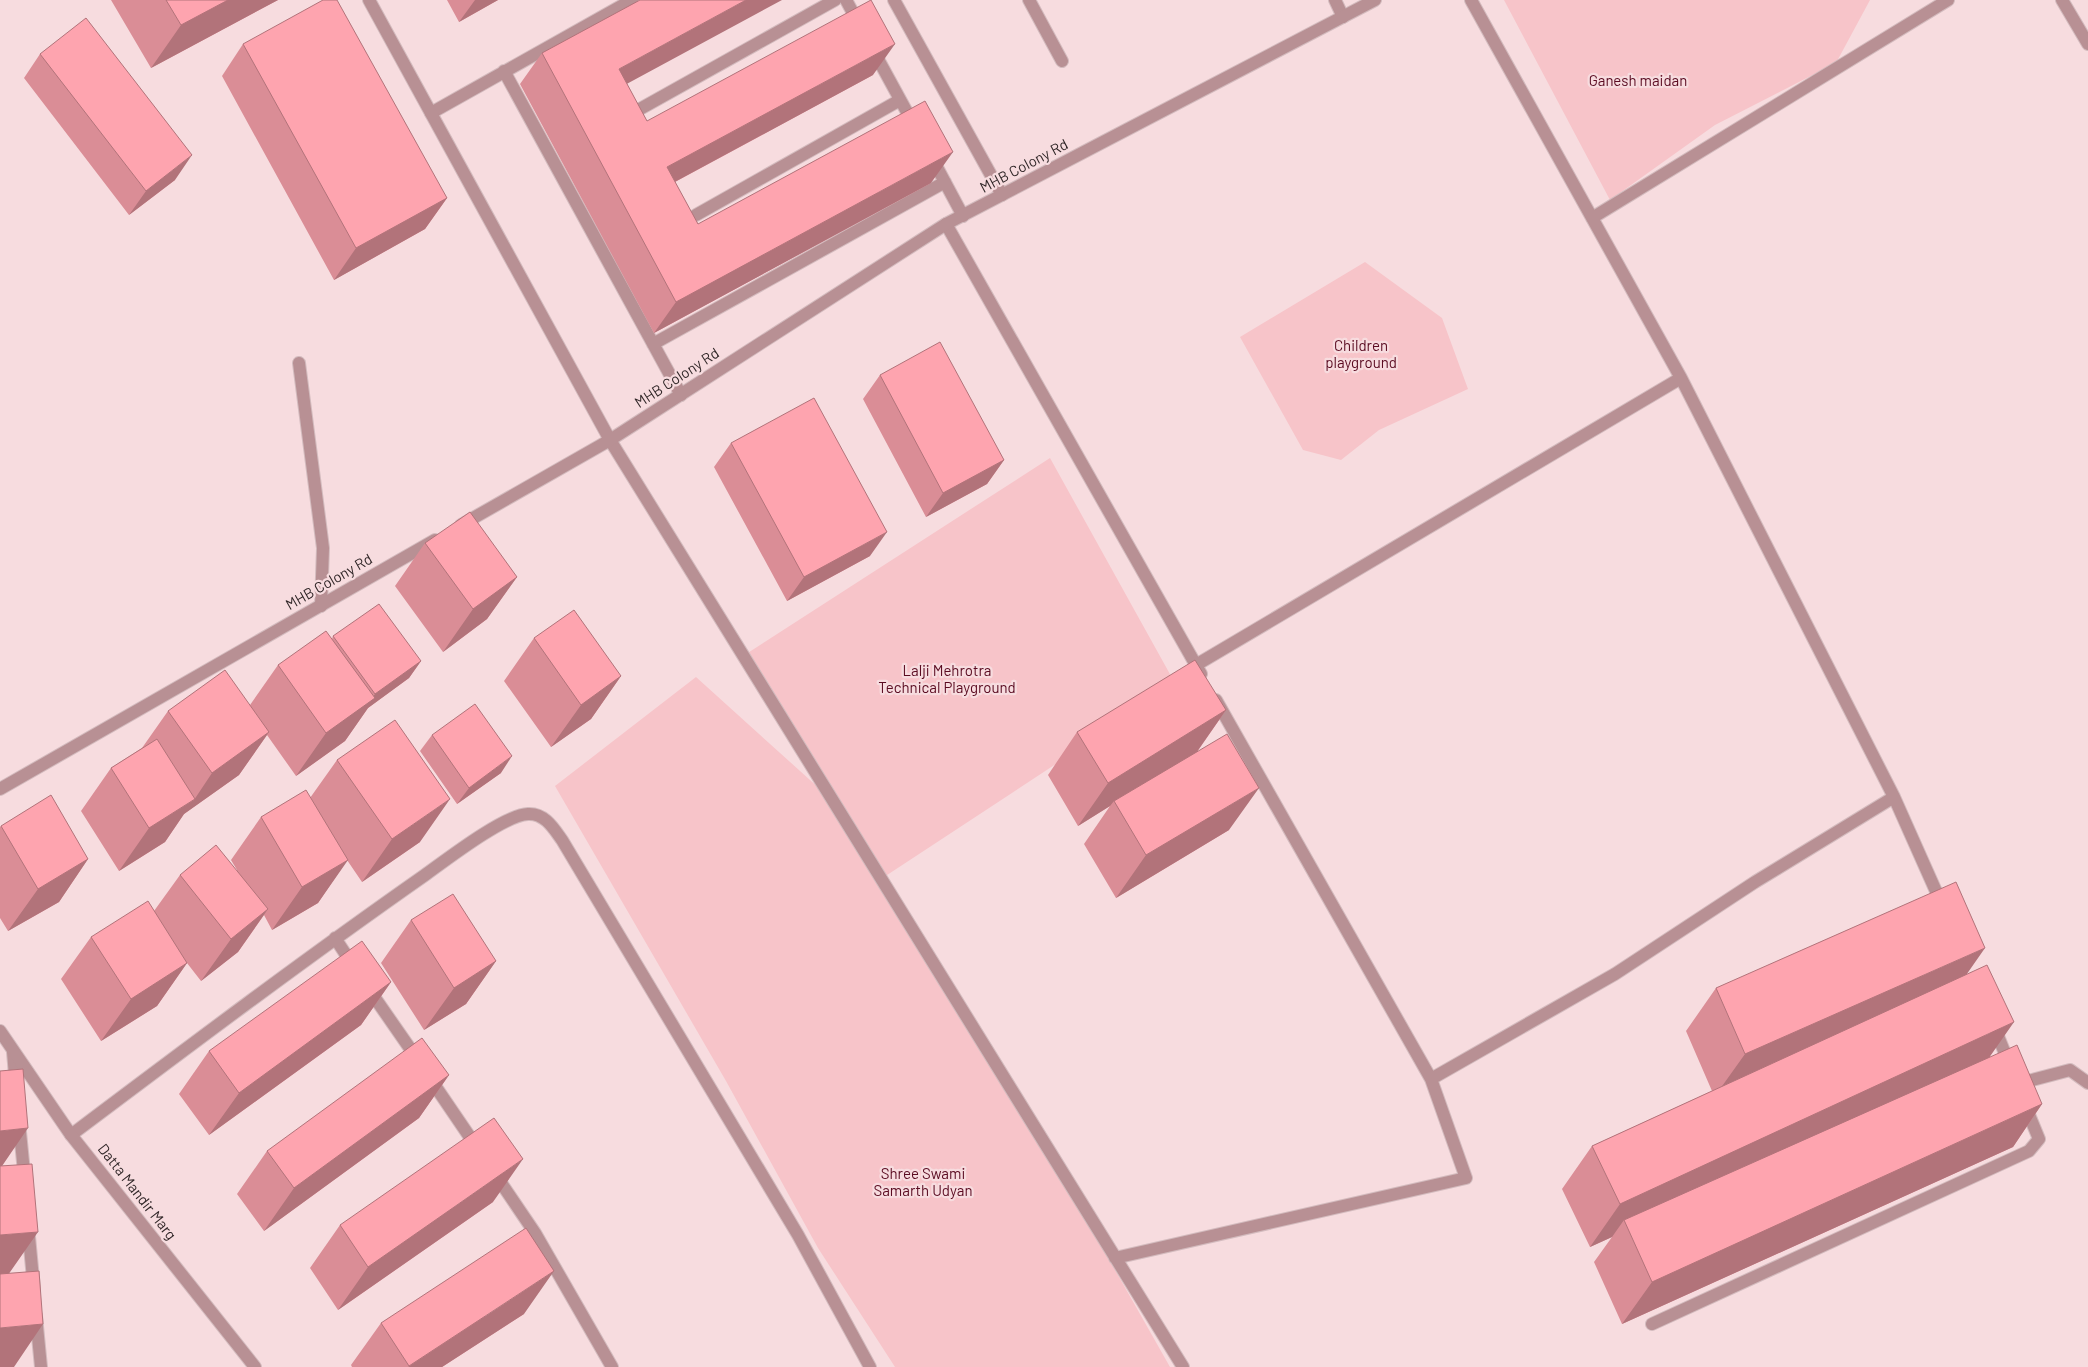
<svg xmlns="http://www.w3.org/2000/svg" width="2088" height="1367" font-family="Barlow,sans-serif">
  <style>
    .green { fill: #f7c4c9 }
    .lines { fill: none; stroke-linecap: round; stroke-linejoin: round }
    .service-casing { stroke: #d3bbbe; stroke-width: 14 }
    .minor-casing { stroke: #d3bbbe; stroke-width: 14 }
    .tertiary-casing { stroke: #d3bbbe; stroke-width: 14 }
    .service { stroke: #b89094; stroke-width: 12 }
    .minor { stroke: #b89094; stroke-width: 12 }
    .tertiary { stroke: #b89094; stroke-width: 12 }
    .wall { fill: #da8d96 }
    .shaded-wall { fill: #b2737a }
    .building { fill: #fea4af; stroke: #b2737a }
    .labels { text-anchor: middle; stroke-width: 4.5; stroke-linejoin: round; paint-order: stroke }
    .park-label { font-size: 15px; fill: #5a0b21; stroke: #f7dcdf }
    .street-label { font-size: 15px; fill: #302627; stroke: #f7dcdf }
  </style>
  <rect width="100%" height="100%" fill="#f7dcdf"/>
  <!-- green -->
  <path class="green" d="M1504 0H1870L1836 63 1715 125 1610 200Z
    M1365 262 1442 318 1468 389 1379 430 1341 460 1303 450 1240 337Z
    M1050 458 1176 685 881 879 1029 1118 1170 1367H895L818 1248 726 1081 555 786 696 677 831 799 743 656Z"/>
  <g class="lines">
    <!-- service casing -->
    <g class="service-casing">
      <path id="service" d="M846 0 859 24
        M872 48 914 125
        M504 71 681 395
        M431 113 632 0
        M631 114 835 0
        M932 158 963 216
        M696 215 900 100
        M653 344 945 182"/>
    </g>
    <!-- minor casing -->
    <g class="minor-casing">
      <path id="minor" d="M894 0 1002 195
        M1029 0 1062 61
        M1335 0 1343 17
        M1471 0 1681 378 1894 797 1943 907
        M2062 0 2088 44
        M1592 218 1948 0
        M946 224 1201 674
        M299 363 323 548 321 606
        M610 440 1183 1367
        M1196 665 1681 378
        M335 938 354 967
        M368 988 418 1060
        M1994 1026 2010 1066
        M13 1052 16 1087
        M429 1077 478 1149
        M1431 1079 1615 974 1755 882 1894 797
        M2017 1084 2070 1070 2088 1083
        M19 1122 25 1182
        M71 1135C188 1047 305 959 425 875 446 860 504 815 528 814 545 813 554 829 562 840L798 1235 870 1367
        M495 1174 535 1233 612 1367
        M28 1226 34 1289
        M1115 1258 1466 1178 1431 1079 1216 700
        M36 1316 41 1367
        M1652 1324 2029 1151 2039 1139 2025 1105"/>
    </g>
    <!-- tertiary casing -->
    <g class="tertiary-casing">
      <path id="tertiary" d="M369 0 610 440
        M461 525 610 440 946 224 1375 0
        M0 789 435 540
        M0 1031 71 1135 255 1367"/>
    </g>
    <!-- service -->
    <use href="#service" class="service"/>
    <!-- minor -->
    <use href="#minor" class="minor"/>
    <!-- tertiary -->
    <use href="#tertiary" class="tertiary"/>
  </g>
  <!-- wall -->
  <path class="wall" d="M111 0H278L151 68Z
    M447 0H498L459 22Z
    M243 44 447 198 425 229 334 280 222 76Z
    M542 53 627 84 647 121 873 75 675 182 698 224 931 183 654 333 520 84Z
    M40 54 175 180 129 215 24 78Z
    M880 375 1004 460 987 484 926 517 863 399Z
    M731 443 870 556 787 601 714 467Z
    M425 543 517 577 487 619 443 652 395 586Z
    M333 636 421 661 409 678 368 708 345 741 296 776 267 735 239 775 184 814 165 842 119 871 81 811 111 768 142 748 168 711 250 705 278 665 332 639Z
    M534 638 621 676 591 719 551 747 504 681Z
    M1226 710 1197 752 1229 830 1116 898 1084 844 1110 806 1078 826 1048 775 1077 732Z
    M432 735 501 773 457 804 420 751Z
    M337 760 420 842 362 882 347 860 318 903 272 930 264 915 238 952 201 981 187 963 157 1006 101 1041 61 979 91 937 154 911 180 875 237 870 231 860 261 817 310 798Z
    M1 826 88 859 59 902 8 931 0 918V827Z
    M411 920 496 961 466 1004 424 1030 381 963Z
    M1967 974 1990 1057 2042 1104 2013 1147 1622 1324 1594 1262 1612 1237 1590 1247 1562 1189 1592 1146 1712 1091 1686 1031 1716 988Z
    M391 982 361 1025 209 1135 179 1094 209 1051Z
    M449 1075 419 1118 264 1231 237 1194 267 1151Z
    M493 1202 338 1310 310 1268 340 1225Z
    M524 1314 442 1367H352L351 1365 381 1323Z"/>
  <!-- shaded-wall -->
  <path class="shaded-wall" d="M228 0H278L151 68 181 25Z
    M475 0H498L459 22Z
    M746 0H782L597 100 619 69Z
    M895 44 873 75 645 198 667 167Z
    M953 152 931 183 654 333 676 302Z
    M192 155 175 180 129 215 146 191Z
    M447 198 425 229 334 280 356 248Z
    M1004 460 987 484 926 517 943 493Z
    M887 532 870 556 787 601 804 577Z
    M517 577 487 619 443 652 473 609Z
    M421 661 409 678 368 708 345 741 296 776 326 733 370 701 375 694Z
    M621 676 591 719 551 747 581 705Z
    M1226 710 1196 753 1114 801 1110 806 1078 826 1108 783Z
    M269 732 239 775 184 814 165 842 119 871 149 828 194 800 212 773Z
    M512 756 501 773 457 804 469 788Z
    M1259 788 1229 830 1116 898 1146 855Z
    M450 799 420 842 362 882 392 839Z
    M88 859 59 902 8 931 38 889Z
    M348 860 318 903 272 930 302 887Z
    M268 909 238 952 201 981 231 939Z
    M1985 948 1955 991 1715 1096 1745 1054Z
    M496 961 466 1004 424 1030 454 988Z
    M187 963 157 1006 101 1041 131 999Z
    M391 982 361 1025 209 1135 239 1093Z
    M2014 1022 1984 1065 1624 1220 1612 1237 1590 1247 1620 1204Z
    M449 1075 419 1118 264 1231 294 1188Z
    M2042 1104 2013 1147 1622 1324 1652 1282Z
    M28 1128 0 1169V1131Z
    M523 1159 493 1202 338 1310 368 1267Z
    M38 1232 8 1275H0V1235Z
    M554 1271 524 1314 442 1367H408Z
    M43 1324 14 1367H0V1328Z"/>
  <!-- building -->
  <path class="building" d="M166 0H228L181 25Z
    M323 0H337L447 198 356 248 243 44Z
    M640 0H746L619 69 647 121 871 0 895 44 667 167 698 224 925 101 953 152 676 302 542 53Z
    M86 18 192 155 146 191 40 54Z
    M940 342 1004 460 943 493 880 375Z
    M814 398 887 532 804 577 731 443Z
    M470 512 517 577 473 609 425 543Z
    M379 604 421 661 375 694 333 636Z
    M574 610 621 676 581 705 534 638Z
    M326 631 375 698 326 733 278 665Z
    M1195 660 1226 710 1108 783 1077 732Z
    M225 670 269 732 212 773 168 711Z
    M475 704 512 756 469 788 432 735Z
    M395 720 450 799 392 839 337 760Z
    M1227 734 1259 788 1146 855 1114 801Z
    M157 739 195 799 149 828 111 768Z
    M306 790 348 860 302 887 261 817Z
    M51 795 88 859 38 889 1 826Z
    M216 845 268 909 231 939 180 875Z
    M1956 882 1985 948 1745 1054 1716 988Z
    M453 894 496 961 454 988 411 920Z
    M148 901 187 963 131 999 91 937Z
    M362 941 391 982 239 1093 209 1051Z
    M1987 965 2014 1022 1620 1204 1592 1146Z
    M422 1038 449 1075 294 1188 267 1151Z
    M2017 1045 2042 1104 1652 1282 1624 1220Z
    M23 1069 28 1128 0 1131V1071Z
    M494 1118 523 1159 368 1267 340 1225Z
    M32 1164 38 1232 0 1235V1166Z
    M526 1228 554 1271 409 1366 381 1323Z
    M39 1271 43 1324 0 1328V1274Z"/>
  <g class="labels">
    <!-- park labels -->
    <g class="park-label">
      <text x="1638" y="86">Ganesh maidan</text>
      <text x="1361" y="351">Children<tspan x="1361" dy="17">playground</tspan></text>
      <text x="947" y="676">Lalji Mehrotra<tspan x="947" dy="17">Technical Playground</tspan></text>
      <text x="923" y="1179">Shree Swami<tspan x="923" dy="17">Samarth Udyan</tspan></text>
    </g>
    <!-- street labels -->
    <g class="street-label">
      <text transform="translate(1024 166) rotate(-28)" y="5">MHB Colony Rd</text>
      <text transform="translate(677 378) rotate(-33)" y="5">MHB Colony Rd</text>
      <text transform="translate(329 582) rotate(-30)" y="5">MHB Colony Rd</text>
      <text transform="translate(137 1192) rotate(52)" y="5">Datta Mandir Marg</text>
    </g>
  </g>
</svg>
